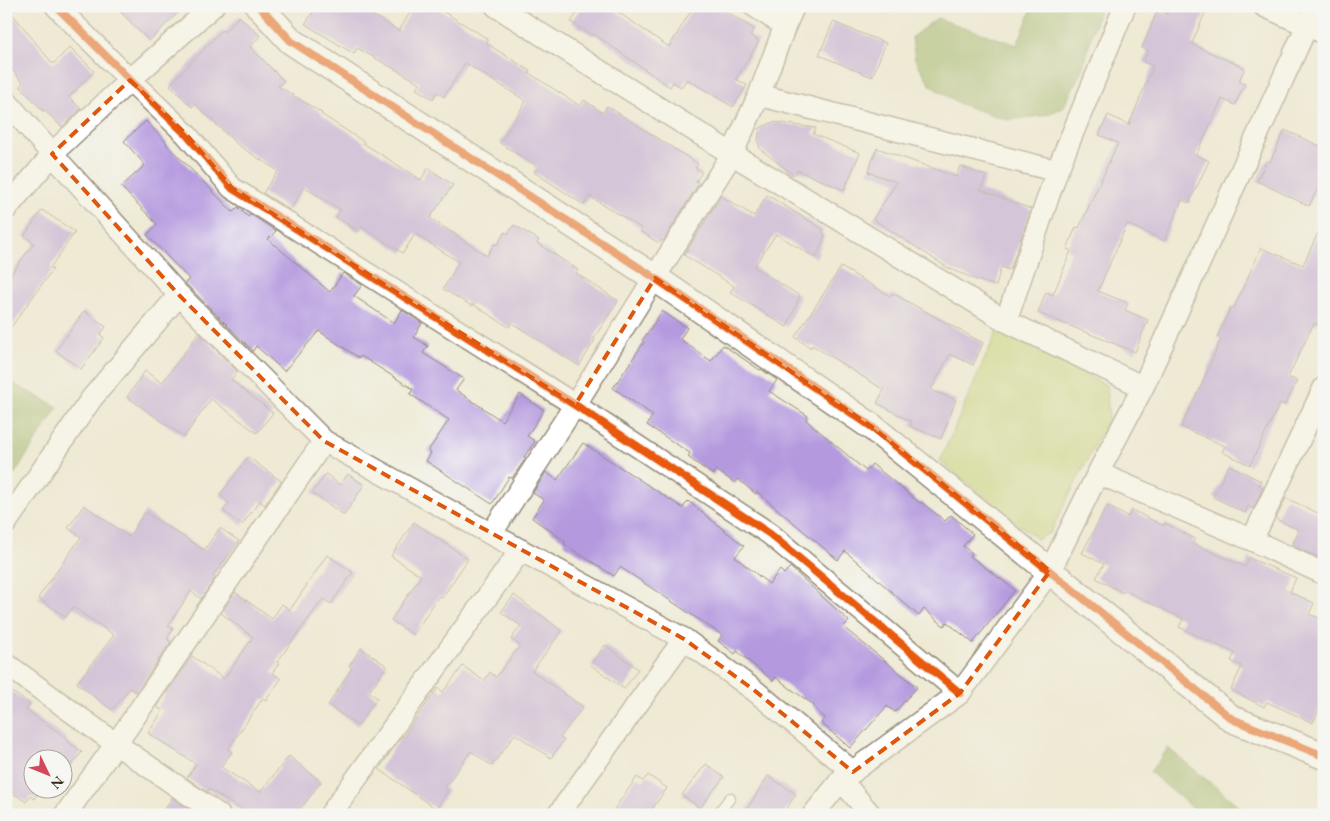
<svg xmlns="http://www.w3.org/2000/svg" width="1330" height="821" font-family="'EB Garamond',serif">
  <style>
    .green { fill: #c3d274; stroke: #7f7e49 }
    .forest { fill: #9ab466; stroke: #6a6f42 }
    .building { fill: #b499df }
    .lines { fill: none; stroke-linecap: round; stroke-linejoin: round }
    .service-casing { stroke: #948a79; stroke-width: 12 }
    .minor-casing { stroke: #948a79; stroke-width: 24 }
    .tertiary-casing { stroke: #948a79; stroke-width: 29 }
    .service { stroke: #fff; stroke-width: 10 }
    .minor { stroke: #fff; stroke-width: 21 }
    .tertiary { stroke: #fff; stroke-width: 26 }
    .cycleway-casing { stroke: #f6f6f2; stroke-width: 11 }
    .cycleway { stroke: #e8590c; stroke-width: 8 }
    .marked { fill: none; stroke: #df570d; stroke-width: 4; stroke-dasharray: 10 6; stroke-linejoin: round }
  </style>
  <rect width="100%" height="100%" fill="#f6f6f2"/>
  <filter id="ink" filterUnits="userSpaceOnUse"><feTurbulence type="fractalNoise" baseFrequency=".02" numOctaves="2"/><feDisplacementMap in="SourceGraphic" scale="10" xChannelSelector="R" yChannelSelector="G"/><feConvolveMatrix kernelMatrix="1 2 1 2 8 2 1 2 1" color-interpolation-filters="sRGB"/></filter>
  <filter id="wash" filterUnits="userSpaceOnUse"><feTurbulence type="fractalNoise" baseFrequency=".0096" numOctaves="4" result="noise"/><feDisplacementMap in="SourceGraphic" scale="20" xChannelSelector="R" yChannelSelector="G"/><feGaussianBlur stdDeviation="1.12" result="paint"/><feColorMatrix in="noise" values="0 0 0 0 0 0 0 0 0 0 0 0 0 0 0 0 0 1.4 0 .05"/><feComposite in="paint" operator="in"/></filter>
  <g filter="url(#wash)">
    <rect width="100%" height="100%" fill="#eeead4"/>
    <!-- green -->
    <path class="green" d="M997 331 1106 385 1109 417 1050 533 1037 539 940 461Z"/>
    <!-- forest -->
    <path class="forest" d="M1033 6H1100L1082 70 1063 108 1042 116 1007 120 960 104 931 86 915 59 912 37 937 18 1017 45Z
      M6 380 58 407 6 487Z
      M1168 748 1250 815H1201L1150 772Z"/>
    <g id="blocks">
      <!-- building -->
      <path class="building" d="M6 6 53 64 70 47 94 71 69 97 81 109 62 127 44 110 43 111 20 86 23 83 6 62Z
        M115 6H185L149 41Z
        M317 6H357L399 31 414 6H434L488 39 486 43 530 71 529 73 580 106 584 100 603 113 607 106 698 164 695 168 702 172 696 181 699 183 663 241 661 240 659 243 640 231 641 228 589 196 584 205 534 172 538 167 500 143 526 101 465 63 444 97 437 92 433 99 416 89 420 83 357 48 354 54 305 24Z
        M582 6H609L669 47 694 6H717L754 29 750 35 759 41 736 79 747 85 733 107 687 79 681 87 673 82 670 87 594 34 593 36 571 22Z
        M1170 6H1208L1192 43 1193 45 1245 68 1239 81 1245 84 1235 105 1222 99 1196 155 1209 161 1189 203 1182 200 1164 241 1127 224 1098 291 1128 303 1125 310 1148 320 1135 352 1038 313 1046 292 1053 295 1071 251 1067 249 1076 227 1079 228 1118 143 1099 135 1108 115 1129 125 1153 66 1143 62 1148 51 1142 48 1158 10 1167 14Z
        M239 16 260 36 250 47 284 81 278 86 322 113 321 114 364 142 363 143 421 180 428 168 453 185 430 218 487 256 494 244 497 245 505 232 508 234 514 225 539 240 537 243 578 270 576 273 618 301 594 338 595 340 579 366 512 323 509 327 472 304V306L443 289 459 262 415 234 403 253 362 227 359 232 336 217 341 210 304 187 290 210 263 193 278 171 238 145 195 104 192 107 170 85 222 30 224 32Z
        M833 22 886 43 872 77 819 55Z
        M146 121 167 143 166 144 233 212 238 207 248 217 250 214 276 231 268 239 330 292 343 273 362 285 354 296 394 323 402 310 422 323 414 337 428 346 423 353 464 379 456 390 502 421 520 394 544 410 527 436 535 441 524 457 526 458 512 478 509 477 492 504 426 461 431 453 428 451 449 420 410 394 413 389 361 356 359 358 319 331 284 371 256 346 253 351 185 283 189 279 147 235 157 224 121 187 145 165 124 141Z
        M773 122 816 128 813 134 860 153 844 190 797 170 794 175 760 149 758 141 760 128Z
        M1285 130 1324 148V175L1309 206 1257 181 1267 160 1270 162Z
        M877 148 956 177 960 166 986 176 981 190 1031 209 1010 270 1001 267 996 286 977 280 948 268 873 219 897 182 868 172Z
        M767 195 824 230 822 233 825 235 816 258 776 234 754 267 800 296 787 327 730 292 734 286 684 255 721 196 754 216Z
        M42 210 75 232 50 268 53 269 6 334V281L34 243 24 236Z
        M1324 220V312L1317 325 1314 323 1288 377 1297 381 1285 405 1280 403 1250 465 1222 452 1225 446 1181 427 1197 393H1198L1221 339 1217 337 1231 307 1234 308 1261 248 1303 265Z
        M841 267 890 296 892 293 983 343 973 365 950 354 931 390 956 400 941 439 910 426 912 422 877 403 884 390 812 345 811 348 795 337Z
        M84 311 106 327 100 335 104 338 81 369 56 351Z
        M662 311 687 328 680 339 711 361 723 345 760 370 761 369 777 380 769 391 808 416 806 420 866 471 872 464 920 503 921 502 945 521 951 515 973 534 963 546 972 553 970 556 1015 590 973 643 947 622 944 626 924 609 919 616 845 551 838 560 757 492 756 494 738 479 735 483 716 470 713 475 688 457 690 453 647 425 653 415 613 388 644 342 642 341Z
        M199 333 237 371 231 380 273 413 257 433 211 399 184 437 127 397 145 371 162 383Z
        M583 443 683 508 688 501 744 546 735 557 769 584 780 570 784 574 790 567 849 621 843 627 917 687 895 712 887 706 850 748 821 723 825 718 813 707 814 705 791 689 776 677 773 681 737 651 735 654 718 641 722 635 620 567 614 576 564 544 565 541 532 518 544 500 533 493 546 472 557 480Z
        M248 457 281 481 265 505 260 501 242 525 223 511 229 503 220 495Z
        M1229 465 1261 481 1259 485 1263 488 1253 509 1248 506 1245 513 1213 497Z
        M326 474 340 485 348 474 364 485 344 515 312 493Z
        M1286 498 1324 516V560L1292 545 1299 530 1276 519Z
        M84 505 129 537 145 512 204 550 220 528 239 541 213 576 215 578 201 599 191 591 168 626 173 629 167 639 171 642 136 692 130 688 112 710 77 683 114 635 73 607 66 617 38 598 81 537 68 528Z
        M1107 506 1128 517 1132 510 1164 526 1165 523 1195 539 1192 543 1245 567 1249 558 1296 578 1290 592 1314 603 1309 614 1324 620V699L1313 723 1267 702 1264 707 1231 690 1242 666 1231 661 1235 653 1179 627 1183 619 1124 590 1123 593 1096 578 1104 564 1082 553Z
        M414 522 468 559 442 598 439 596 413 635 391 620 421 576 391 556Z
        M327 555 353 572 331 604 323 599 277 662 279 663 272 673 281 679 266 700 263 698 228 749 232 752 221 767 260 792 289 756 321 782 296 815H249L209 789 207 792 187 778 196 764 148 733 163 711 157 707 192 656 224 679 253 637 221 613 235 592 272 619 282 604 290 610Z
        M514 595 562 631 532 671 583 707 560 738 564 740 551 758 515 734 492 766 471 751 444 788 448 791 436 809 379 769 402 736 403 737 438 688 443 692 463 666 484 681 490 672 496 677 520 646 511 639 521 626 501 612Z
        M605 645 638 669 624 689 591 665Z
        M361 648 387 666 369 692 377 698 358 726 328 705 352 668 349 666Z
        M6 688 30 704 26 710 67 738 66 740 82 752 62 778V758H32V788H41L34 799 30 796 26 802 6 788Z
        M706 764 724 777 700 808 682 795Z
        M648 775 667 788 648 815H610L637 777 643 781Z
        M768 776 796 794 782 815H743Z
        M172 798 193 812 191 815H161Z"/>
    </g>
  </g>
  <g filter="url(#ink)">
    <use href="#blocks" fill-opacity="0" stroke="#948a79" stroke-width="1"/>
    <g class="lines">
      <!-- service casing -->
      <g class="service-casing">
        <path id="service" d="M717 815 730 798"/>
      </g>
      <!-- minor casing -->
      <g class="minor-casing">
        <path id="minor" d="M56 6 130 80 186 134 232 188 575 405 770 534 960 693
          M496 6 732 154 1006 321 1143 387
          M754 6 785 26
          M1264 6 1324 33
          M759 95 1057 171
          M6 101 52 154 179 295 324 441 491 534 684 639 754 690 853 772
          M6 209 59 147 130 80 213 6
          M1006 321 1057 171 1125 6
          M1098 473 1252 540 1324 574
          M6 523 92 398 179 295
          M491 534 575 405 732 154 759 95 785 26 794 6
          M1252 540 1324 388
          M6 664 116 744 219 815
          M841 780 871 815
          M65 815 116 744 324 441
          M330 815 521 550
          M558 815 684 639
          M813 815 841 780 960 693 1050 571 1098 473 1143 387 1316 6"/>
      </g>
      <!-- tertiary casing -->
      <g class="tertiary-casing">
        <path id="tertiary" d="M259 6 291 41 655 278 872 427 1232 719 1324 756"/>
      </g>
      <!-- service -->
      <use href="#service" class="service"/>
      <!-- minor -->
      <use href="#minor" class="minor"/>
      <!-- tertiary -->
      <use href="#tertiary" class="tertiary"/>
      <!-- cycleway casing -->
      <g class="cycleway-casing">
        <path id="cycleway" d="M56 6 130 80 186 134 232 188 575 405 770 534 960 693
          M259 6 291 41 655 278 872 427 1232 719 1324 756"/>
      </g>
      <!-- cycleway -->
      <use href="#cycleway" class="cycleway"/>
    </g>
  </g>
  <!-- marked area -->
  <path d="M0 0H1330V821H0ZM130 80 186 134 232 188 575 405 655 278 872 427 1050 571 960 693 853 772 754 690 684 639 324 441 179 295 52 154Z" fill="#eeead4" fill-opacity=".55" fill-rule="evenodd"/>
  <path class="marked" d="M130 80 186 134 232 188 575 405 655 278 872 427 1050 571 960 693 853 772 754 690 684 639 324 441 179 295 52 154Z"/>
  <!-- margin -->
  <rect width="1330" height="821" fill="none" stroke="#f6f6f2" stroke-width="25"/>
  <!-- north arrow -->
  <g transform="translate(48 774) rotate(133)"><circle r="24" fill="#f6f6f2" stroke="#aba49d"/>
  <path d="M0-4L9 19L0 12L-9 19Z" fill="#d1495b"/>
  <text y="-8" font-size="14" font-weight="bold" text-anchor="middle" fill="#3b2a1e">N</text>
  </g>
</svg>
